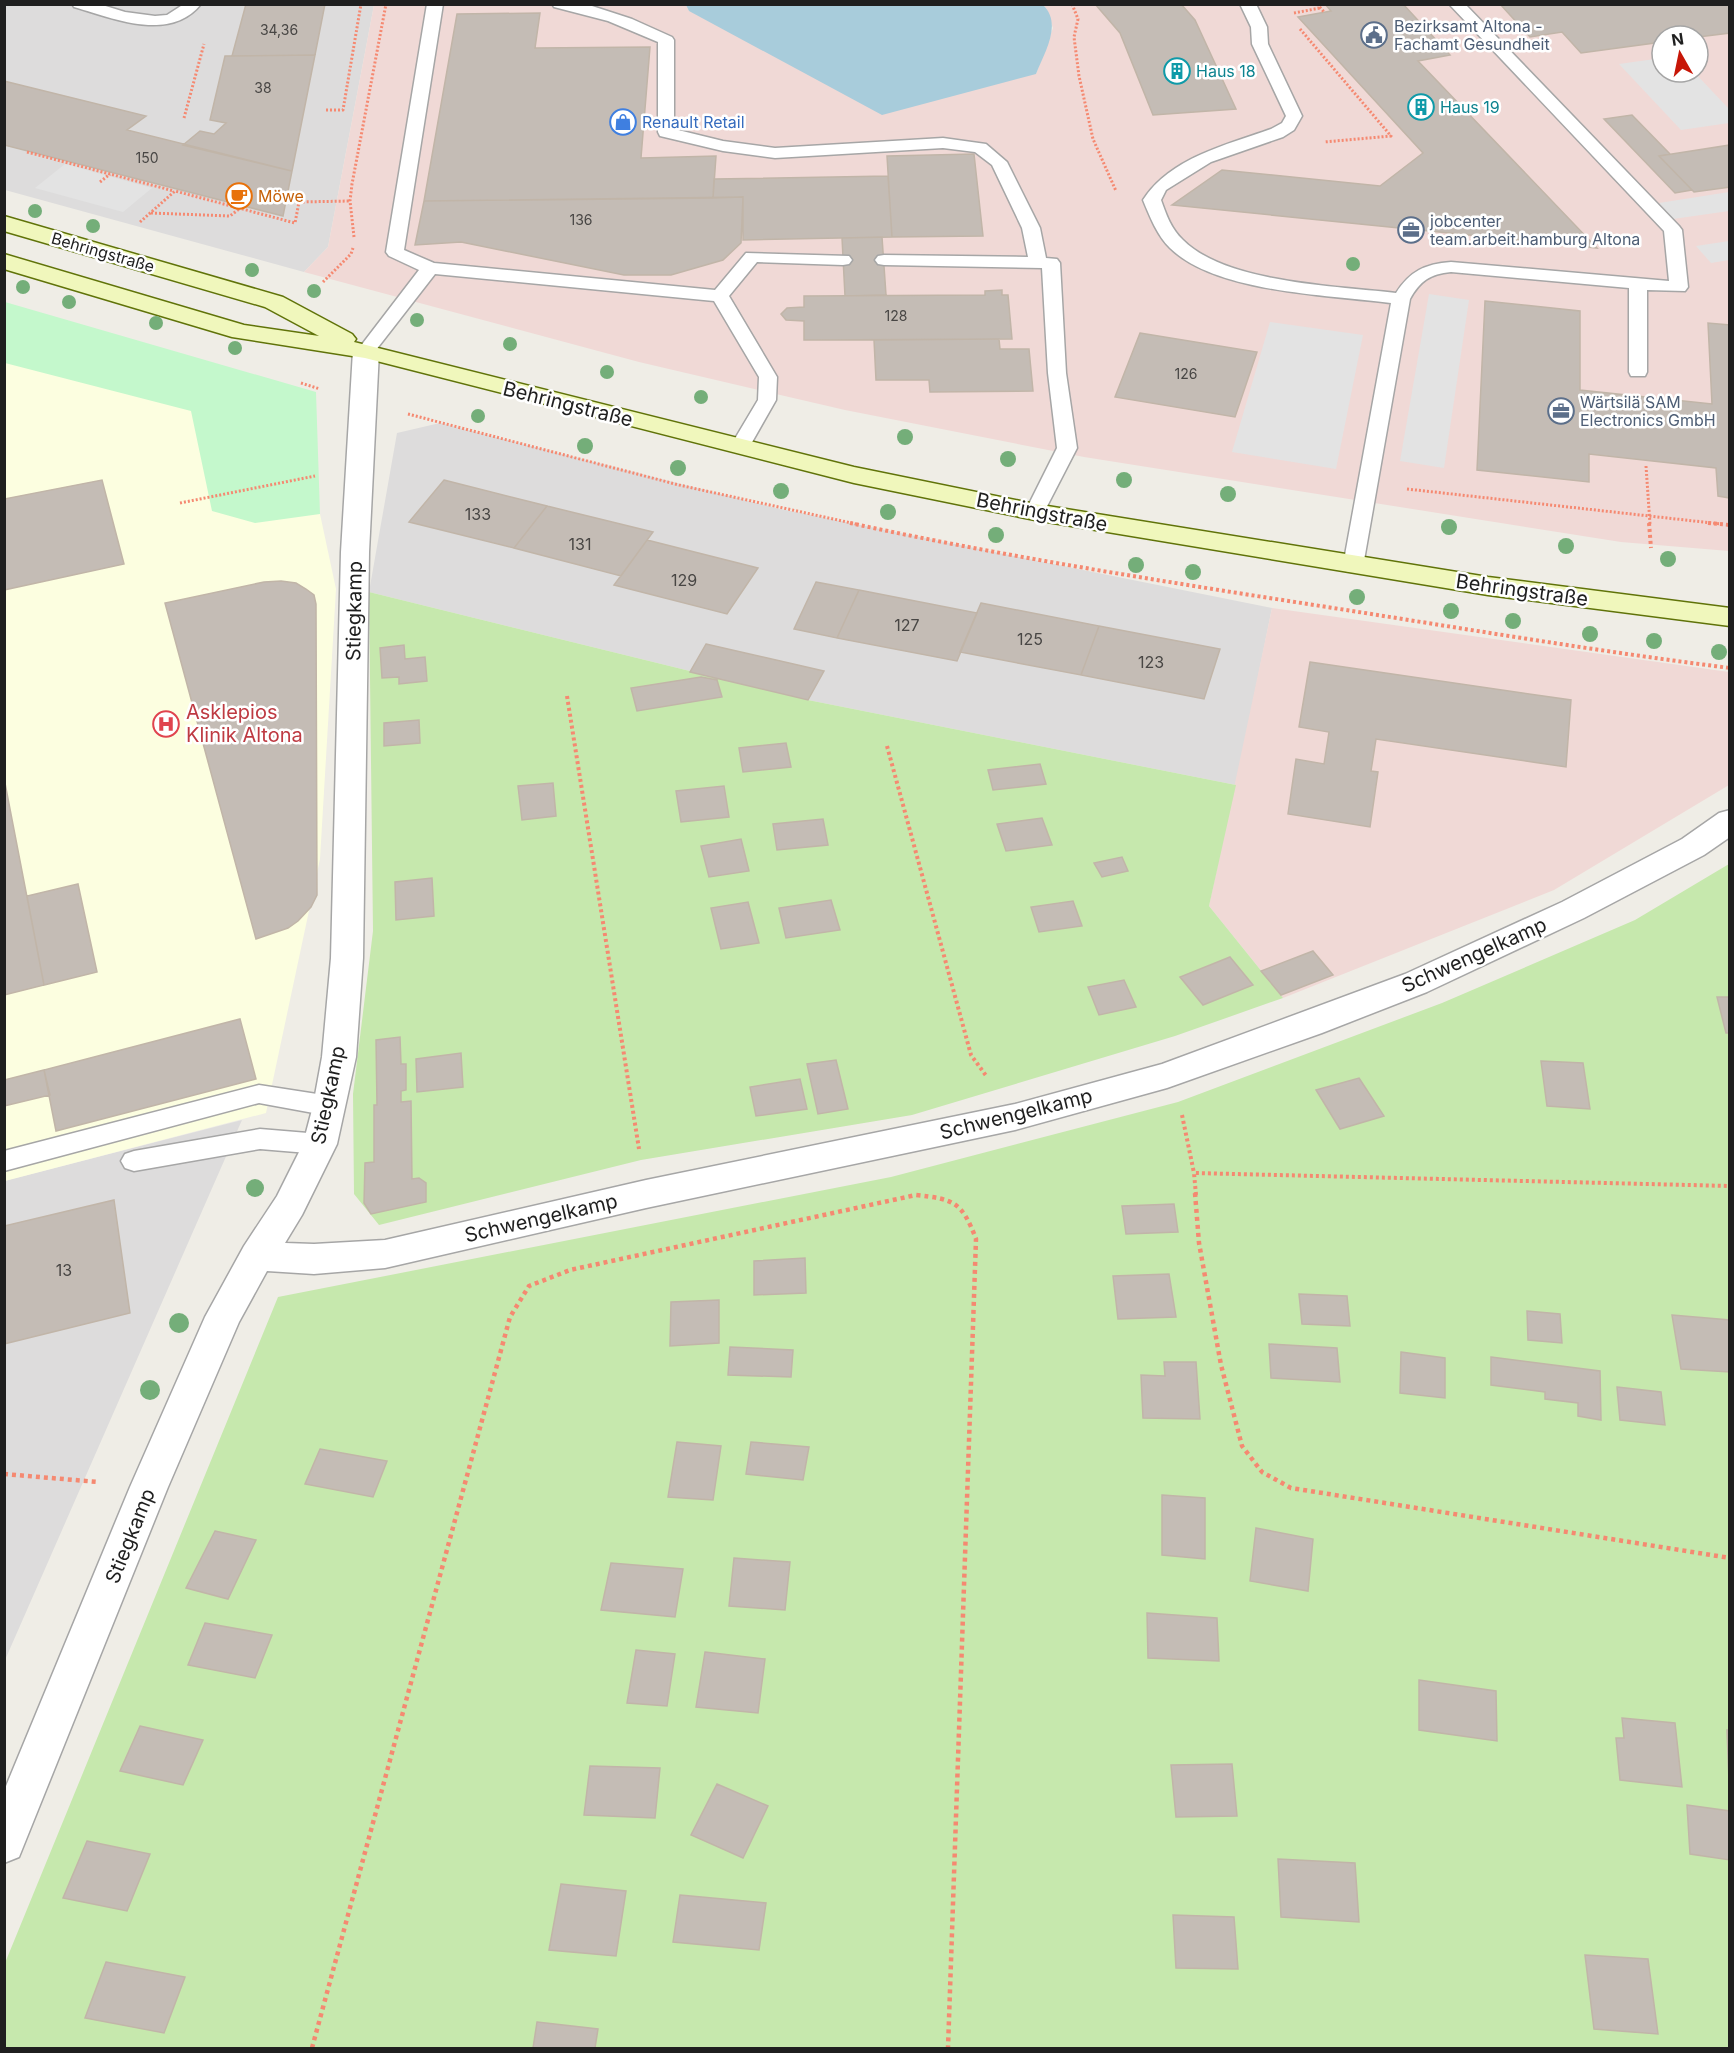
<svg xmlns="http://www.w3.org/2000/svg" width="1734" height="2053" font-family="Inter,sans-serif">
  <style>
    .residential { fill: #dddcdc }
    .commercial { fill: #f0d9d6; fill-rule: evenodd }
    .education { fill: #fcfee0 }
    .grass { fill: #c6e8ad }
    .park { fill: #c4f8cc }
    .parking { fill: #e3e3e3 }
    .water { fill: #a8ccdb }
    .building { fill: #c4bcb5; stroke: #c1b5a8; stroke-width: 1.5 }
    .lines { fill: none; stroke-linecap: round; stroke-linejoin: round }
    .service-casing { stroke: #a6a6a6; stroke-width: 3 }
    .minor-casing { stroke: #a6a6a6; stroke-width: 3 }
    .secondary-casing { stroke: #607309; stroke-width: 3 }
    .path-far2 { stroke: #f58971; stroke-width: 3; stroke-dasharray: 2 2; stroke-linecap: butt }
    .path-far1 { stroke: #f58971; stroke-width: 4; stroke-dasharray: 3 3; stroke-linecap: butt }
    .path { stroke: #f58971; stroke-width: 4.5; stroke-dasharray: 4 4; stroke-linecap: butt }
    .service { fill: #fff; fill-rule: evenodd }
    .minor { fill: #fff; fill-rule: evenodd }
    .secondary { fill: #f0f7bc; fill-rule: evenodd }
    .tree { fill: #74ae79 }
    .labels { text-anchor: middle; stroke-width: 5; stroke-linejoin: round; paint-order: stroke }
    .far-number-label { font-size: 14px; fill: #484644 }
    .far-service-label { font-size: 16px; fill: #4e5e75; stroke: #fff; text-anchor: start }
    .far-culture-label { font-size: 16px; fill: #0d838f; stroke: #fff; text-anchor: start }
    .far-shop-label { font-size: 16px; fill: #366cbe; stroke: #fff; text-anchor: start }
    .far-food-label { font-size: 16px; fill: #c56008; stroke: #fff; text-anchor: start }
    .far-street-label { font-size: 16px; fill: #1f1f1f; stroke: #fff }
    .number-label { font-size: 16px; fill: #484644 }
    .street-label { font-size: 20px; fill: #1f1f1f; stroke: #fff }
    .health-label { font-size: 20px; fill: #be3a42; stroke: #fff; text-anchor: start }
  </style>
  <rect width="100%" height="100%" fill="#efede6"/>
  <!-- residential -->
  <path class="residential" d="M4 5H374L328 247 304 272 5 190Z
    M440 423 776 508 1272 608 1236 785 808 700 369 592 397 433Z
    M242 1120 5 1660 4 1181Z"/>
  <!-- commercial -->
  <path class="commercial" d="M374 5H686L689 11 1036 74 1053 28 1046 8 1043 5H1729V551L1621 542 1084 457 845 410 639 362 304 272 328 247ZM1662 36H1698V72H1662Z
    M1272 608 1729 672V785L1554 890 1283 998 1209 906Z"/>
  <!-- education -->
  <path class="education" d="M5 312 302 463 320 514 336 589 320 859 266 1113 5 1181Z"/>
  <!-- grass -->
  <path class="grass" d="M369 592 808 700 1236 785 1209 906 1283 998 1175 1036 912 1115 641 1160 379 1225 354 1194 353 1094 373 931Z
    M1729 864V2048H5V1963L278 1297 891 1177 1178 1102 1442 1003 1635 920Z"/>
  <!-- park -->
  <path class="park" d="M5 302 316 392 320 514 255 523 212 511 191 411 5 363Z"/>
  <!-- parking -->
  <path class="parking" d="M1662 58V72H1694L1729 109V123L1681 130 1619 64Z
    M65 164 152 188 123 212 35 188Z
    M1729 192V211L1673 219 1659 203Z
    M1729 241V260L1711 263 1696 246Z
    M1429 294 1469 300 1444 468 1400 461Z
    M1270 322 1363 335 1336 469 1232 452Z"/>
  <!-- water -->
  <path class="water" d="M686 5H1043C1063 24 1044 53 1036 74L882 115 689 11Z"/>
  <!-- building -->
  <path class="building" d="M246 4H325L315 55 232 56Z
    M1095 4H1181L1195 20 1236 109 1153 115 1120 33Z
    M1325 4H1403L1450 55 1418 61 1597 248 1172 205 1222 170 1380 186 1423 153 1298 17 1331 11Z
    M1500 4H1730V33L1698 37 1662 36V42L1581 53 1562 32 1530 37Z
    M540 13 535 48 650 47 641 158 716 156 713 198 424 201 457 14Z
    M315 55 292 171 183 145 200 131 214 134 226 123 210 120 225 56Z
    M4 81 146 116 127 130 292 171 283 216 4 145Z
    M1632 115 1670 154 1659 156 1692 190 1675 193 1604 119Z
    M1730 145V187L1694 192 1659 156Z
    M974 154 983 236 892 237 887 156Z
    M888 176 892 237 743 240V197L713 198 714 179Z
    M743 197 741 243 723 260 671 275H624L461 242 415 245 424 201Z
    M882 237 886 295 845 296 842 238Z
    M1002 290V295H1008L1012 339 804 340V321L786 320 781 314 787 308 804 307V296L985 295V291Z
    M1485 301 1580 311V390L1712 404 1708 323 1730 325V498L1718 496 1716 468 1589 454V482L1477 470Z
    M1140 333 1257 352 1235 417 1115 397Z
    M999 339 1000 349H1029L1033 391 930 392 929 380H876L874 340Z
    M102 480 124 564 4 590V499Z
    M444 480 547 506 514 548 409 522Z
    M547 506 653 532 621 576 514 548Z
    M647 540 758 568 727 614 614 585Z
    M281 581 296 583 306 589 314 595 316 604 317 895 311 907 298 921 288 928 256 939 165 603 264 582Z
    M816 582 859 590 837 638 794 629Z
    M859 590 977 613 957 661 837 638Z
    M981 603 1099 626 1081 675 960 652Z
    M1099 626 1220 649 1204 699 1081 675Z
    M706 644 824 671 808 700 690 672Z
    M404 645 405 659 425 657 427 681 399 684V677L382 678 380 648Z
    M1310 662 1571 700 1566 767 1376 739 1371 771 1378 772 1370 827 1288 814 1296 759 1324 764 1329 732 1299 727Z
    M701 677 717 680 722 697 637 711 631 688Z
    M419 720 420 743 384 746V723Z
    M786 743 791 767 743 772 739 748Z
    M1040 764 1046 784 993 790 988 770Z
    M4 778 44 985 4 995Z
    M553 783 556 816 522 820 518 786Z
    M724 786 729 817 681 822 676 791Z
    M1042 818 1052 845 1006 851 997 824Z
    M823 819 828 845 777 850 773 824Z
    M741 839 749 871 709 877 701 846Z
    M1122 857 1128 871 1102 877 1094 863Z
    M432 878 434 916 396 920 395 882Z
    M78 884 97 972 44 985 27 896Z
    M831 900 840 930 786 938 779 908Z
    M1073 901 1082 926 1039 932 1031 907Z
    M748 902 759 943 721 949 711 908Z
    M1313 951 1333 975 1281 995 1261 971Z
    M1230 957 1253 985 1203 1005 1180 977Z
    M1124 980 1136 1007 1099 1015 1088 987Z
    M1717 997H1730V1033H1726Z
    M240 1019 256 1079 56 1131 44 1070Z
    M400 1037 401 1064H406V1090L401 1091V1102L411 1101 412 1179 419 1178 426 1183V1202L371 1214 364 1203 365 1163 374 1162V1105H377L376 1040Z
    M461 1053 463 1087 417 1092 416 1059Z
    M836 1060 848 1109 818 1114 807 1064Z
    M1541 1061 1583 1063 1590 1109 1547 1106Z
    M44 1070 50 1095 4 1106V1080Z
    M1359 1078 1384 1116 1340 1129 1316 1090Z
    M800 1079 807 1109 756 1116 750 1087Z
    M114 1200 130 1313 4 1344V1226Z
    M1174 1204 1178 1232 1126 1234 1122 1206Z
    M805 1258 806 1293 754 1295V1261Z
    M1169 1274 1176 1317 1118 1319 1113 1276Z
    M1299 1294 1347 1296 1350 1326 1302 1324Z
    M719 1300V1343L670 1346 671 1302Z
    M1527 1311 1560 1314 1562 1343 1528 1340Z
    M1672 1315 1730 1320V1372L1681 1369Z
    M1269 1344 1337 1348 1340 1382 1271 1378Z
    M730 1347 793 1350 791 1377 728 1375Z
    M1401 1352 1445 1358V1398L1400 1393Z
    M1491 1357 1600 1371 1601 1420 1578 1416V1403L1545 1399V1392L1491 1385Z
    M1164 1362H1196L1200 1419 1143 1418 1141 1375 1165 1376Z
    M1617 1387 1661 1392 1665 1425 1620 1420Z
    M677 1442 721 1446 713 1500 668 1497Z
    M751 1442 809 1447 803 1480 746 1474Z
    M320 1449 387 1461 373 1497 305 1484Z
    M1162 1495 1205 1498V1559L1162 1555Z
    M1256 1528 1313 1539 1308 1591 1250 1581Z
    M215 1531 256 1540 228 1599 186 1588Z
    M734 1558 790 1562 785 1610 729 1606Z
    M611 1563 683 1569 675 1617 601 1610Z
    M1147 1613 1217 1618 1219 1661 1148 1658Z
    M205 1623 272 1635 255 1678 188 1665Z
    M636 1650 675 1654 667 1706 627 1703Z
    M705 1652 765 1659 758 1713 696 1707Z
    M1419 1680 1496 1691 1497 1741 1419 1730Z
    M1622 1718 1675 1723 1682 1787 1620 1780 1616 1738H1624Z
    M140 1726 203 1740 183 1785 120 1771Z
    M1727 1730H1730V1781H1729Z
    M1232 1764 1237 1816 1176 1817 1171 1765Z
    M590 1766 660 1768 655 1818 584 1815Z
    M717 1784 768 1806 743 1858 691 1835Z
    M1687 1805 1730 1811V1860L1690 1854Z
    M87 1841 150 1854 127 1911 63 1898Z
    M1278 1859 1355 1863 1359 1922 1281 1917Z
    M561 1884 626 1891 616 1956 549 1950Z
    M680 1895 766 1903 759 1950 673 1942Z
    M1173 1915 1234 1917 1238 1969 1176 1968Z
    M1585 1955 1648 1959 1658 2034 1594 2029Z
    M106 1962 185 1977 164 2033 85 2018Z
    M537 2022 598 2029 595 2048H533Z"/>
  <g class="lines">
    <!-- service casing -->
    <g class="service-casing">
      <path id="service" d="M72 4H99L125 12 155 16 167 15 184 4H201C170 43 112 18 74 7Z
        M427 4H443L404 250 434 263 715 290 746 253 849 256 852 260 849 264 843 265 757 262 729 296 777 377 776 400 747 451H733L730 447 758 400 759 377 714 301 435 274 372 355H360L357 351 360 347 419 270 389 256 386 252Z
        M552 4 592 6 632 19 672 37 674 40V129L723 141 775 148 943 138 986 144 1007 162 1040 228 1046 258 1057 259 1060 263 1066 373 1077 448 1042 516H1028L1025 512 1057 448 1048 373 1042 268 884 265 878 264 875 260 878 256 884 255 1028 257 1022 228 992 165 975 152 943 148 775 158 723 151 660 136 658 132V42L608 21 554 7Z
        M1240 4H1256L1267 27 1268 44 1302 116 1294 130 1283 137 1211 162 1166 190 1161 200C1166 214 1171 229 1183 240 1226 283 1336 286 1396 293 1410 271 1425 264 1451 262L1669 281 1664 231 1449 4H1465L1679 226 1682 230 1688 287 1685 291 1647 290V372L1645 376H1631L1629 372V288L1451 272C1430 274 1420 281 1410 299L1363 566 1360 571 1353 572 1346 571 1343 566 1391 303C1329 295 1216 293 1170 248 1157 235 1150 217 1143 200 1170 158 1226 145 1271 129L1282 123 1286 116 1252 44 1251 27Z
        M259 1085 330 1096 339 1099 342 1106 339 1113 330 1116 259 1103 4 1171V1151Z
        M260 1129 320 1134 329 1137 332 1144 329 1151 320 1154 260 1149 134 1171 125 1168 121 1161 125 1154 134 1151Z"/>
    </g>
    <!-- minor casing -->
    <g class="minor-casing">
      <path id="minor" d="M366 343 375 346 379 351 369 552 363 958 356 1057 337 1144 302 1215 285 1243 314 1244 385 1240 646 1180 1015 1104 1162 1064 1405 974 1562 902 1682 839 1719 813 1730 810V837L1704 855 1584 918 1427 992 1322 1033 1167 1088 1015 1130 646 1208 385 1268 314 1274 267 1271 239 1322 168 1487 19 1857 4 1863V1791L130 1487 205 1317 244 1246 277 1196 303 1144 313 1106 322 1057 331 958 341 552 353 351 357 346Z"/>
    </g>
    <!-- secondary casing -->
    <g class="secondary-casing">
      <path id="secondary" d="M4 216 283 297 352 334 356 339 354 342 854 467 1035 504 1488 577 1730 608V626L1488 595 1035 520 854 483 365 358 232 337 4 269V254L244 325 319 336 265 307 4 231Z"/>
    </g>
    <!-- path-far2 -->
    <path class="path-far2" d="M1072 4 1078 19 1074 37 1079 76 1093 139 1116 191
      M1317 4 1324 12
      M1294 13 1320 8
      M1300 29 1391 136 1324 142
      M326 110H343L361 4
      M184 118 204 44
      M27 152 174 191
      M100 182 110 174
      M151 213 230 216 239 209
      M140 222 175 191 295 223 299 202 350 201
      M354 237 350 201 352 184 386 4
      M323 282 351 254 353 248
      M301 383 320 389
      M408 414 679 485 856 524
      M1646 466 1650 524
      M1407 489 1721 524
      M180 503 315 476"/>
    <!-- path-far1 -->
    <path class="path-far1" d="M850 523C1007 557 1167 582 1327 607 1461 628 1595 651 1730 668
      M1649 523 1651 548
      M1708 523 1730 525
      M567 696 639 1149
      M887 746 971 1055 987 1077
      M1182 1115 1194 1173
      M1196 1195 1194 1173 1730 1186"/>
    <!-- path -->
    <path class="path" d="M1195 1193 1199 1243 1221 1365 1242 1446 1262 1472 1291 1488 1730 1558
      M4 1474 98 1482
      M312 2048 510 1317 529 1286 570 1270 916 1195C954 1199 962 1202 976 1239L948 2048"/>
    <!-- service -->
    <use href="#service" class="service"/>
    <!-- minor -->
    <use href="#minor" class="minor"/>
    <!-- secondary -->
    <use href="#secondary" class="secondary"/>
  </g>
  <!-- trees -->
  <g class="tree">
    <circle cx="35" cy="211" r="7"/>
    <circle cx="93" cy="226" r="7"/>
    <circle cx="1353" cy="264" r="7"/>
    <circle cx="252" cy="270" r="7"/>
    <circle cx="23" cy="287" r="7"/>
    <circle cx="314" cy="291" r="7"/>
    <circle cx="69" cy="302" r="7"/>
    <circle cx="417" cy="320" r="7"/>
    <circle cx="156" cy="323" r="7"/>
    <circle cx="510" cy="344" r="7"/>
    <circle cx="235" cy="348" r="7"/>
    <circle cx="607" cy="372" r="7"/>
    <circle cx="701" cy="397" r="7"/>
    <circle cx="478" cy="416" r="7"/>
    <circle cx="905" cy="437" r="8"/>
    <circle cx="585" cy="446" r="8"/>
    <circle cx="1008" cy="459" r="8"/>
    <circle cx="678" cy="468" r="8"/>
    <circle cx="1124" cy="480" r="8"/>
    <circle cx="781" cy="491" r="8"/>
    <circle cx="1228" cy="494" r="8"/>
    <circle cx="888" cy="512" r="8"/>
    <circle cx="1449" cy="527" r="8"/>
    <circle cx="996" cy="535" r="8"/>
    <circle cx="1566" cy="546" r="8"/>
    <circle cx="1668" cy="559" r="8"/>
    <circle cx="1136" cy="565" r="8"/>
    <circle cx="1193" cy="572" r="8"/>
    <circle cx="1357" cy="597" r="8"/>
    <circle cx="1451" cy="611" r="8"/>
    <circle cx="1513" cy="621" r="8"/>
    <circle cx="1590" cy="634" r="8"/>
    <circle cx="1654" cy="641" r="8"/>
    <circle cx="1719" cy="652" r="8"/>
    <circle cx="255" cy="1188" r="9"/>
    <circle cx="179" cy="1323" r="10"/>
    <circle cx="150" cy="1390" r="10"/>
  </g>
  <!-- icons -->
  <defs>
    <g id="civic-ring" transform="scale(1.35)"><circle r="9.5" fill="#fff" stroke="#5c6f8a" stroke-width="1.5"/><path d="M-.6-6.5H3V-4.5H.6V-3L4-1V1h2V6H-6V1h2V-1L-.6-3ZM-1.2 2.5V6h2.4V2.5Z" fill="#5c6f8a"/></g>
    <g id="building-ring" transform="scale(1.35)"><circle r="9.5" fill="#fff" stroke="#0f9aa8" stroke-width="1.5"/><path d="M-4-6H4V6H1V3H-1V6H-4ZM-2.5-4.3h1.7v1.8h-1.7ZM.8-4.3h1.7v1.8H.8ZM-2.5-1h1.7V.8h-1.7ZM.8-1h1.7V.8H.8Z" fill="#0f9aa8"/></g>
    <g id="shop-ring" transform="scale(1.35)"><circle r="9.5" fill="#fff" stroke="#3f7fe0" stroke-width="1.5"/><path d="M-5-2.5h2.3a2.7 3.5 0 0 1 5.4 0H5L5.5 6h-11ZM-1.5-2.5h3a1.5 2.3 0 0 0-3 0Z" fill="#3f7fe0"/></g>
    <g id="cafe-ring" transform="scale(1.35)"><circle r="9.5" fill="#fff" stroke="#e8710a" stroke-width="1.5"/><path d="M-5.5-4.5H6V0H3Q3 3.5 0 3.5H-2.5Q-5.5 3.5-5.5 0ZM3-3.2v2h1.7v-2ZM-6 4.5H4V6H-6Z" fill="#e8710a"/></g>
    <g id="office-ring" transform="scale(1.35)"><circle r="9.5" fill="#fff" stroke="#5c6f8a" stroke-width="1.5"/><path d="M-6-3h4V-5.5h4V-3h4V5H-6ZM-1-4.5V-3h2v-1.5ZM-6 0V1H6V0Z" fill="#5c6f8a"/></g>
    <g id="hospital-ring" transform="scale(1.35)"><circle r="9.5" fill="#fff" stroke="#e0444e" stroke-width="1.5"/><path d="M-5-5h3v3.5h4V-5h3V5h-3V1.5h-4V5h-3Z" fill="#e0444e"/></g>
  </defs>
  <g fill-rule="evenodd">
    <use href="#civic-ring" x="1374" y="35"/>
    <use href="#building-ring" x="1177" y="71"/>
    <use href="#building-ring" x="1421" y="107"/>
    <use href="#shop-ring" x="623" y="122"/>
    <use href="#cafe-ring" x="239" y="196"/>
    <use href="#office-ring" x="1411" y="230"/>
    <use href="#office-ring" x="1561" y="411"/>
    <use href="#hospital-ring" x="166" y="724"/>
  </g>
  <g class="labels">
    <!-- far-number labels -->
    <g class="far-number-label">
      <text x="279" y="35">34,36</text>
      <text x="263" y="93">38</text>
      <text x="147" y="163">150</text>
      <text x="581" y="225">136</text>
      <text x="896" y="321">128</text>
      <text x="1186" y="379">126</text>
    </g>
    <!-- far-service labels -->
    <g class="far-service-label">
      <text x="1394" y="32">Bezirksamt Altona -<tspan x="1394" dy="18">Fachamt Gesundheit</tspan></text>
      <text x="1430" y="227">jobcenter<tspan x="1430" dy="18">team.arbeit.hamburg Altona</tspan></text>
      <text x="1580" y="408">Wärtsilä SAM<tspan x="1580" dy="18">Electronics GmbH</tspan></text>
    </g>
    <!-- far-culture labels -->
    <g class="far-culture-label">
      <text x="1196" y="77">Haus 18</text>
      <text x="1440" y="113">Haus 19</text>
    </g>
    <!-- far-shop labels -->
    <g class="far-shop-label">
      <text x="642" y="128">Renault Retail</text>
    </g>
    <!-- far-food labels -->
    <g class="far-food-label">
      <text x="258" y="202">Möwe</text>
    </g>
    <!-- far-street labels -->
    <g class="far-street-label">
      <text transform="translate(103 252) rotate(16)" y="6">Behringstraße</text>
    </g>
    <!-- number labels -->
    <g class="number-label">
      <text x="478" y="520">133</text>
      <text x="580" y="550">131</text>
      <text x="684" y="586">129</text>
      <text x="907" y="631">127</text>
      <text x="1030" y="645">125</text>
      <text x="1151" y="668">123</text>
      <text x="64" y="1276">13</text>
    </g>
    <!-- street labels -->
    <g class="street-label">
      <text transform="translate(568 404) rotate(14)" y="7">Behringstraße</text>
      <text transform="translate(1042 512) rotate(11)" y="7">Behringstraße</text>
      <text transform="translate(1522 590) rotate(8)" y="7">Behringstraße</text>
      <text transform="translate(354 611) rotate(-89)" y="7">Stiegkamp</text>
      <text transform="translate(1474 955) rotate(-24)" y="7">Schwengelkamp</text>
      <text transform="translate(328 1095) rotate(-78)" y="7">Stiegkamp</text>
      <text transform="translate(1016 1114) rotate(-14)" y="7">Schwengelkamp</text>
      <text transform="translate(541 1218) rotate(-13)" y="7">Schwengelkamp</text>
      <text transform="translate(130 1536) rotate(-68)" y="7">Stiegkamp</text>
    </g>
    <!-- health labels -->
    <g class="health-label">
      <text x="186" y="719">Asklepios<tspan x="186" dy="23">Klinik Altona</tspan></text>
    </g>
  </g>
  <!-- border -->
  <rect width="1734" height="2053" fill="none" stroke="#1f1f1f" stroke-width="12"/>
  <!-- north arrow -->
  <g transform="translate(1680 54) rotate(351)"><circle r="28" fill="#ffffff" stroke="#a5a5a5" stroke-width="1.5"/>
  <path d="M0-4.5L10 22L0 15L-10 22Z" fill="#c71607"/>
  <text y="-9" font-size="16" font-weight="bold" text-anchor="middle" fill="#1f1f1f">N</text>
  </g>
</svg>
